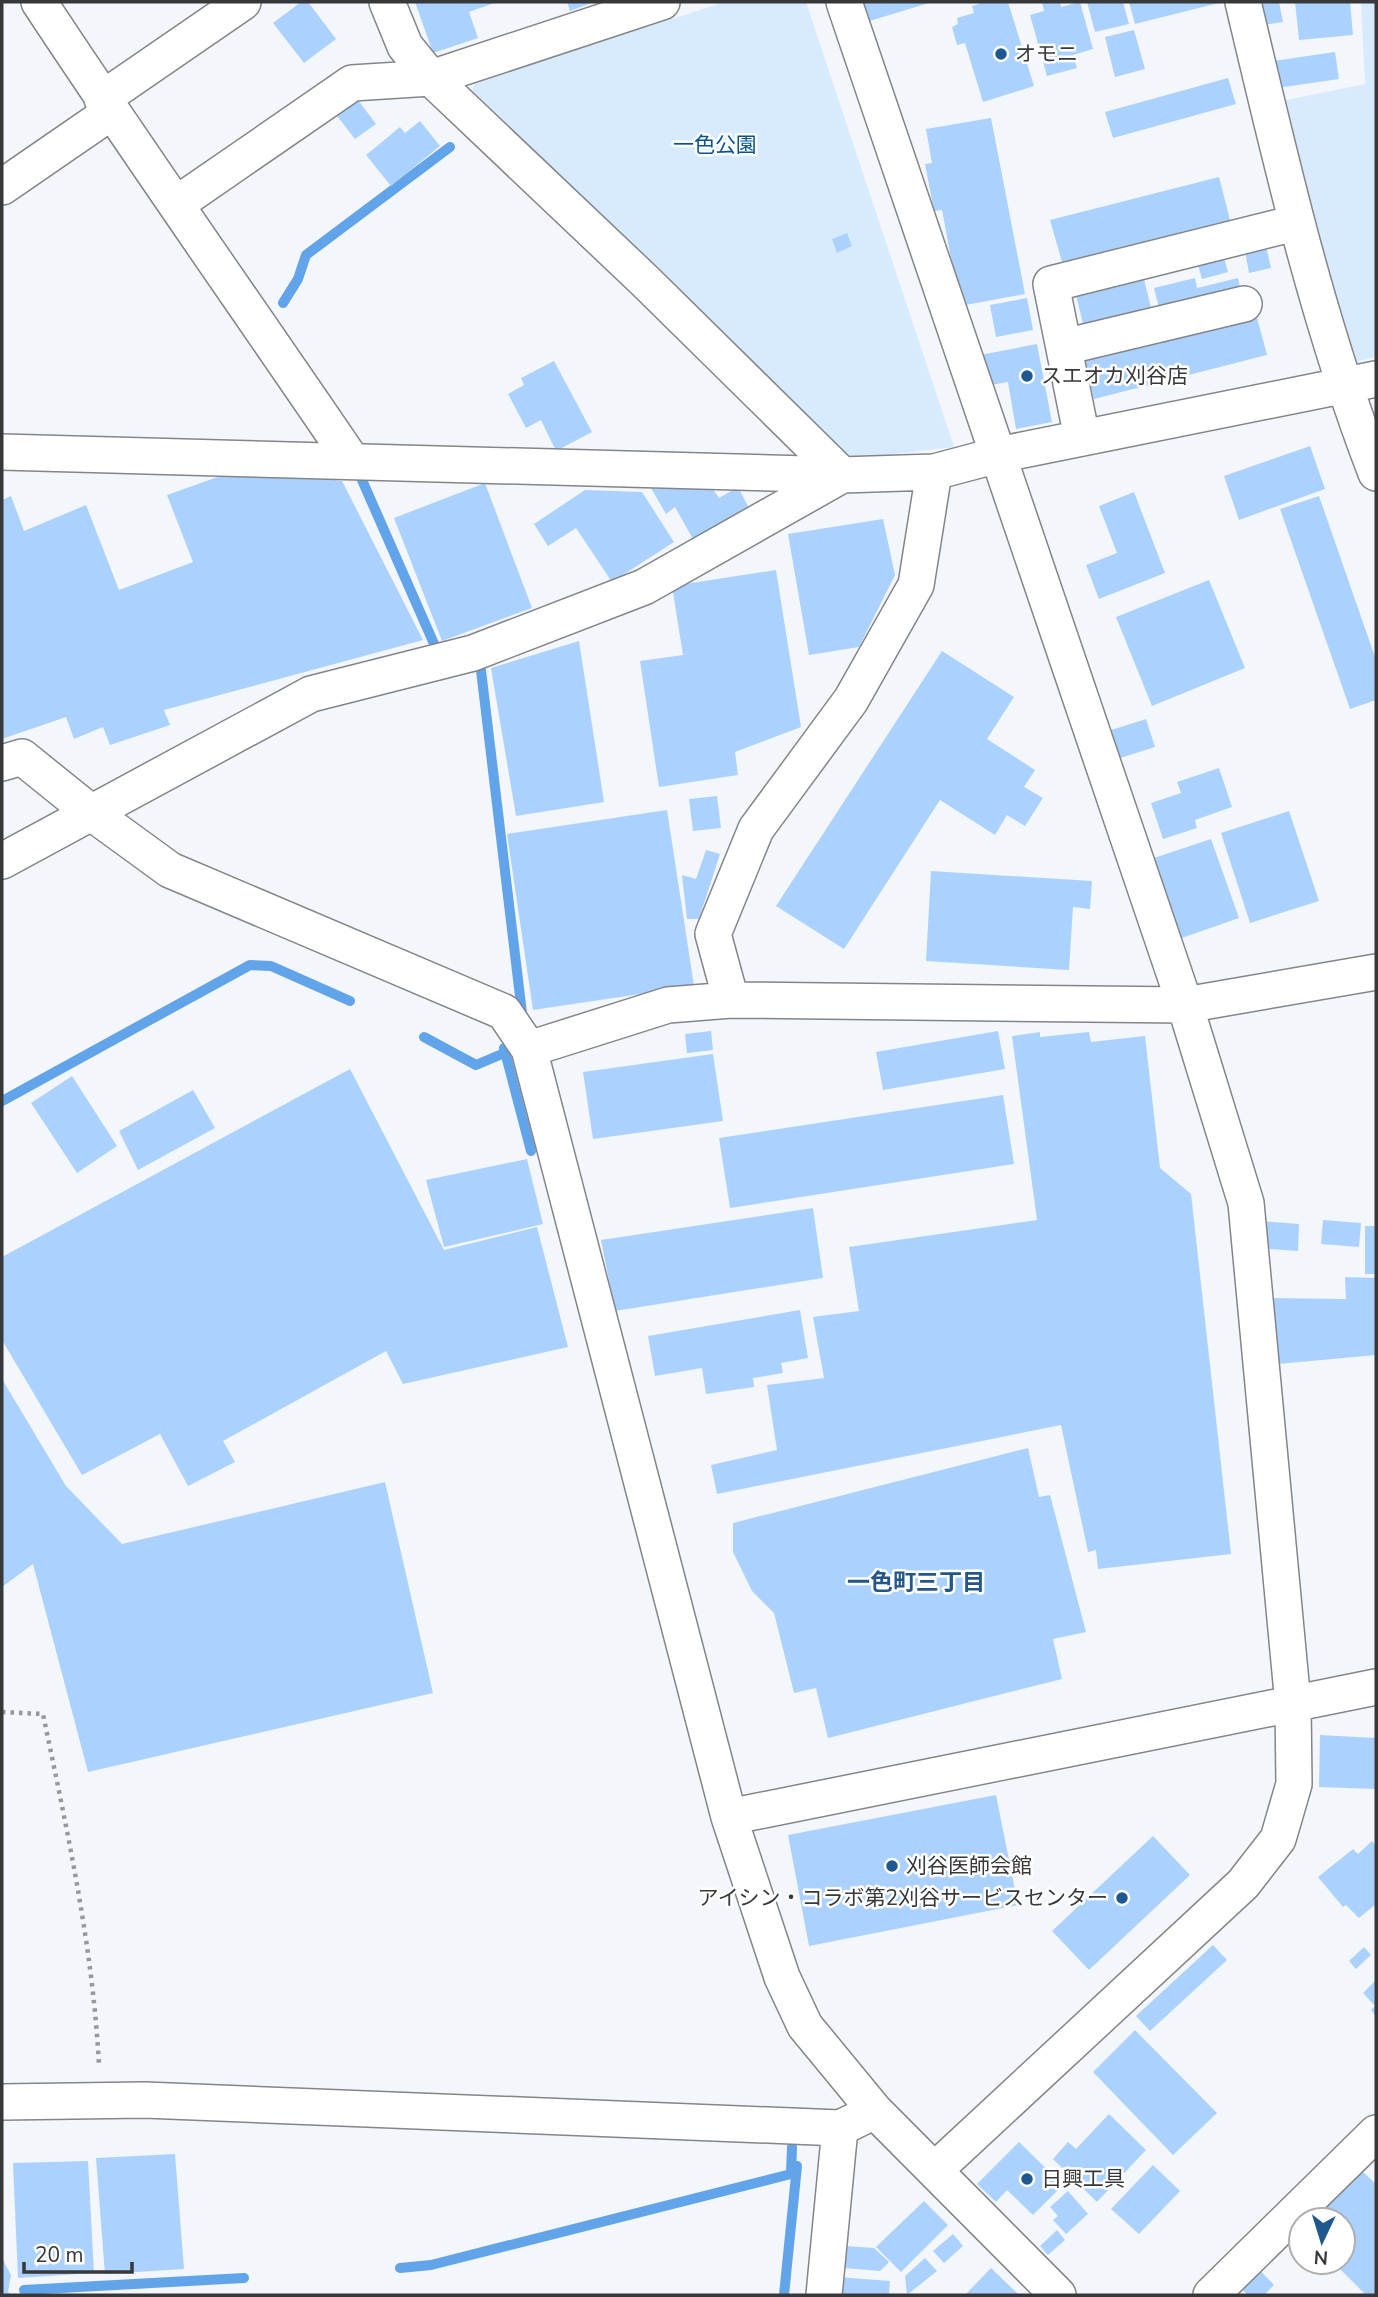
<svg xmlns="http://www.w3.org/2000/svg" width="1378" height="2297" font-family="'Nunito Sans','Noto Sans JP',sans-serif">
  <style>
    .green { fill: #d8eafe }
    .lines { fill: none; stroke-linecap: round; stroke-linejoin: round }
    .stream { stroke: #62a4ea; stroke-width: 10 }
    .building { fill: #abd2fe }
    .street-casing { stroke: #838588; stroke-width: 38 }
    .path { stroke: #96989b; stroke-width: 4.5; stroke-dasharray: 3.5 5; stroke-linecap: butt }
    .street { stroke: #fff; stroke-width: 35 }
    .poi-dot { fill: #1f588f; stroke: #fff; stroke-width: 2.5 }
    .labels { text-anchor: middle; stroke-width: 5; stroke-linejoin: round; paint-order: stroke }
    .poi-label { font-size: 21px; fill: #373839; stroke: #fff; text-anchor: start }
    .park-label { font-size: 21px; fill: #095392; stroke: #fff }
    .neighbourhood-label { font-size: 23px; font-weight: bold; fill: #245689; stroke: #fff }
  </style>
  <rect width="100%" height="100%" fill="#f3f6fa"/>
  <!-- green -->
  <path class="green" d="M725 2H806L954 447 844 460 469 103 474 83Z
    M1361 2H1376V357L1342 365 1272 103 1365 84Z"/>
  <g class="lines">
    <!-- stream -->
    <path class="stream" d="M283 303 298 279 306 255 450 147
      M362 480 435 646
      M480 662 522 1013
      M424 1037 476 1065 502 1054
      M504 1048 531 1151
      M2 1101 250 965 271 966 350 1001
      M400 2268 431 2265 791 2174 792 2147
      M24 2290 244 2278
      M784 2295 797 2166"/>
  </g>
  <!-- building -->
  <path class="building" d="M301 2H308L336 39 304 63 273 23Z
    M415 2H497L469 12 478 38 433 53Z
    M567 2H594L570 11Z
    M856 2H932L863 23Z
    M986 2H1008L1034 86 983 102 965 43 957 45 952 27 958 24 957 18 974 13 972 6Z
    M1042 2H1060L1061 7 1080 2 1093 49 1073 55 1077 68 1047 76 1030 15 1044 11Z
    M1087 2H1123L1129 24 1095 32Z
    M1129 2H1219V3L1135 24Z
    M1254 2H1279L1283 22 1258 26Z
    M1295 2H1350L1353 35 1299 40Z
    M1134 30 1145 69 1115 77 1105 37Z
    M1335 52 1339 79 1270 89 1266 62Z
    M1228 78 1236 104 1113 138 1105 112Z
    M358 100 376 124 355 139 337 116Z
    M991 118 1025 294 960 306 942 210 934 211 925 164 932 163 926 129Z
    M420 121 440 146 391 186 366 155 400 127 405 133Z
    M1219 177 1230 220 1062 262 1050 220Z
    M847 233 852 246 837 253 832 239Z
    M1266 246 1271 268 1249 273 1245 251Z
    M1224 258 1228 272 1202 279 1198 265Z
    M1195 278 1197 288 1238 278 1240 288 1159 308 1154 288Z
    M1144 279 1152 312 1084 328 1076 295Z
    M1027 298 1033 330 996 337 990 305Z
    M1256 314 1267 355 1094 399 1084 358Z
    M1037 344 1052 422 1016 429 1008 382 985 386 980 355Z
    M554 361 592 432 556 451 541 420 526 428 508 394 524 385 521 378Z
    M1310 446 1325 489 1239 520 1224 476Z
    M243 468 342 481 423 640 164 710 170 725 110 745 103 727 74 739 66 717 2 739V500L11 496 24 531 86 505 119 590 193 562 167 495Z
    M485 483 532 608 442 641 394 518Z
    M738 487 750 510 694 541 675 507 666 514 651 488 713 489 719 498Z
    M585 490 642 492 674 542 612 582 576 528 548 546 534 524Z
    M1134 492 1165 573 1099 599 1086 565 1117 553 1099 506Z
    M1319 496 1376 660V700L1350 709 1280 509Z
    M883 519 895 575 859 647 809 655 788 534Z
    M776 570 801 727 735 752 738 775 659 787 640 661 683 655 672 586Z
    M1209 580 1245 668 1152 706 1116 617Z
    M579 641 604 802 516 816 491 668Z
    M942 651 1014 697 987 739 1035 770 1024 787 1043 798 1025 826 1007 815 995 835 940 800 844 949 776 906Z
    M1146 719 1155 747 1114 760 1105 732Z
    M1219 768 1232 807 1195 820 1197 828 1163 839 1151 803 1181 793 1177 782Z
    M717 796 721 828 693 831 689 799Z
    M667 810 694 986 533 1010 507 834Z
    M1289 811 1319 901 1250 923 1221 833Z
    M1211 839 1239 918 1176 940 1148 860Z
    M706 850 720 854 699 919H687L682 875 696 879Z
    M931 871 1092 881 1090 909 1073 907 1069 970 926 961Z
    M711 1031 713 1050 687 1053 685 1034Z
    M998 1031 1005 1069 883 1090 876 1052Z
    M1040 1032V1037L1089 1032 1091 1042 1145 1036 1160 1168 1191 1194 1231 1554 1098 1569 1096 1550 1088 1552 1061 1425 717 1494 711 1465 777 1450 767 1385 824 1378 813 1317 859 1311 849 1247 1037 1220 1012 1036Z
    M713 1054 723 1121 593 1139 583 1072Z
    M350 1069 444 1250 537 1227 568 1347 403 1384 386 1351 223 1441 235 1462 188 1486 160 1434 82 1475 2 1340V1257Z
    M72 1076 117 1146 77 1173 31 1103Z
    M193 1090 215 1128 138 1170 119 1131Z
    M1003 1095 1014 1164 730 1208 719 1138Z
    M527 1159 543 1224 444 1247 426 1180Z
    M813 1208 823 1278 615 1311 601 1240Z
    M1323 1220 1361 1223 1359 1247 1321 1244Z
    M1259 1221 1299 1224 1298 1251 1257 1248Z
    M1365 1226H1376V1274H1365Z
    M1345 1277 1376 1278V1355L1266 1365V1298L1346 1299Z
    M800 1310 808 1358 781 1363 783 1373 753 1378 754 1387 706 1394 702 1368 655 1376 648 1336Z
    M2 1379 66 1486 122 1544 385 1482 433 1693 88 1772 33 1564 2 1587Z
    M1028 1448 1039 1497 1050 1495 1086 1632 1053 1639 1062 1679 828 1738 816 1688 794 1693 774 1613 752 1591 733 1552V1523Z
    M1320 1735 1376 1738V1789L1319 1787Z
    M996 1795 1018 1905 809 1946 788 1835Z
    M1153 1836 1190 1875 1089 1970 1052 1931Z
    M1372 1841 1376 1846V1904L1359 1918 1346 1905 1343 1907 1318 1877 1353 1849 1358 1854Z
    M1213 1945 1227 1960 1150 2031 1136 2016Z
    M1364 1947 1371 1955 1356 1969 1349 1961Z
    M1376 1980V2016L1371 2010 1375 2006 1363 1993Z
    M1135 2030 1217 2113 1173 2155 1093 2072Z
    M1109 2114 1146 2150 1097 2202 1053 2159 1068 2142 1076 2149Z
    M1019 2142 1063 2185 1033 2215 1007 2190 996 2202 977 2184Z
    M175 2154 184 2269 105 2274 96 2158Z
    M88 2161 94 2273 18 2278 13 2163Z
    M1153 2165 1180 2191 1139 2234 1111 2209Z
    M1361 2170 1376 2184V2295H1366L1333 2262H1343V2220H1311Z
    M1068 2191 1088 2214 1066 2234 1053 2220 1058 2216 1050 2207Z
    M924 2201 948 2225 901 2272 876 2247Z
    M1057 2230 1065 2240 1048 2255 1040 2246Z
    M953 2234 963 2246 944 2263 933 2251Z
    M846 2246 874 2248 889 2262 880 2271 844 2268Z
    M2 2258 11 2275 8 2292 12 2295H2Z
    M925 2258 937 2271 907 2295 905 2276Z
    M1257 2267 1274 2285 1264 2295H1248L1238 2286Z
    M991 2268 1019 2295H965Z
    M838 2277 890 2281 889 2295H836Z"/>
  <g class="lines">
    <!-- street casing -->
    <g class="street-casing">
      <path id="street" d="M39 2C141 157 248 308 352 461
        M844 2 1185 1005 1246 1203 1293 1704 1294 1784 1278 1839 1243 1884 936 2169
        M1243 2C1281 162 1317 320 1376 473
        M102 99 243 2
        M2 187 111 112
        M178 203 352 83 431 78 662 2
        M1064 347 1244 304
        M1082 438 1051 284 1295 223
        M2 452 842 475 934 472 998 455 1376 379
        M2 763 22 757 89 811 170 870 504 1012 529 1049 729 1817 782 1977 805 2026 875 2111
        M2 861 311 694 473 653 644 587 842 475 645 281 431 78 405 46 387 2
        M731 1000 713 934 756 829 851 700 916 585 934 472
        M529 1049 668 1005 731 1000 1185 1005 1376 972
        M729 1817 1376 1687
        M2 2102 145 2100 840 2128 875 2111 1058 2295
        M824 2295 840 2128
        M1211 2295 1376 2133"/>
    </g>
    <!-- path -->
    <path class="path" d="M2 1712 43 1714C67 1830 93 1947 99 2066"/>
    <!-- street -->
    <use href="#street" class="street"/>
  </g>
  <!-- markers -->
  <g class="poi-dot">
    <circle cx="1001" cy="54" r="7"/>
    <circle cx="1027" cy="376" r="7"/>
    <circle cx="892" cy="1866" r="7"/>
    <circle cx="1122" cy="1898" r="7"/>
    <circle cx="1027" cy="2179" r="7"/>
  </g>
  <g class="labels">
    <!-- poi labels -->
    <g class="poi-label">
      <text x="1015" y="61">オモニ</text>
      <text x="1041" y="383">スエオカ刈谷店</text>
      <text x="906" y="1873">刈谷医師会館</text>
      <text x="1108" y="1905" text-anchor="end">アイシン・コラボ第2刈谷サービスセンター</text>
      <text x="1041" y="2186">日興工具</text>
    </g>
    <!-- park labels -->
    <g class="park-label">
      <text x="715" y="152">一色公園</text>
    </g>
    <!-- neighbourhood labels -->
    <g class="neighbourhood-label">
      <text x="916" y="1590">一色町三丁目</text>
    </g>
  </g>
  <!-- border -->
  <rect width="1378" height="2297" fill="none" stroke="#373839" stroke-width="7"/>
  <!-- north arrow -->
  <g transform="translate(1322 2241) rotate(184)"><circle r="33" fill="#ffffff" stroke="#afafb0" stroke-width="2"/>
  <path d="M0-5L12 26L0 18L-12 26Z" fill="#1f588f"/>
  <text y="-10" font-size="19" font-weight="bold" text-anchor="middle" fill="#373839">N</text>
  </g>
  <!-- scale -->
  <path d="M24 2262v10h108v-10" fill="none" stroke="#373839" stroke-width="3.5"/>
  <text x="35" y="2262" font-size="21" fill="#373839" stroke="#ffffff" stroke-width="5" paint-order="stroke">20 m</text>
</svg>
